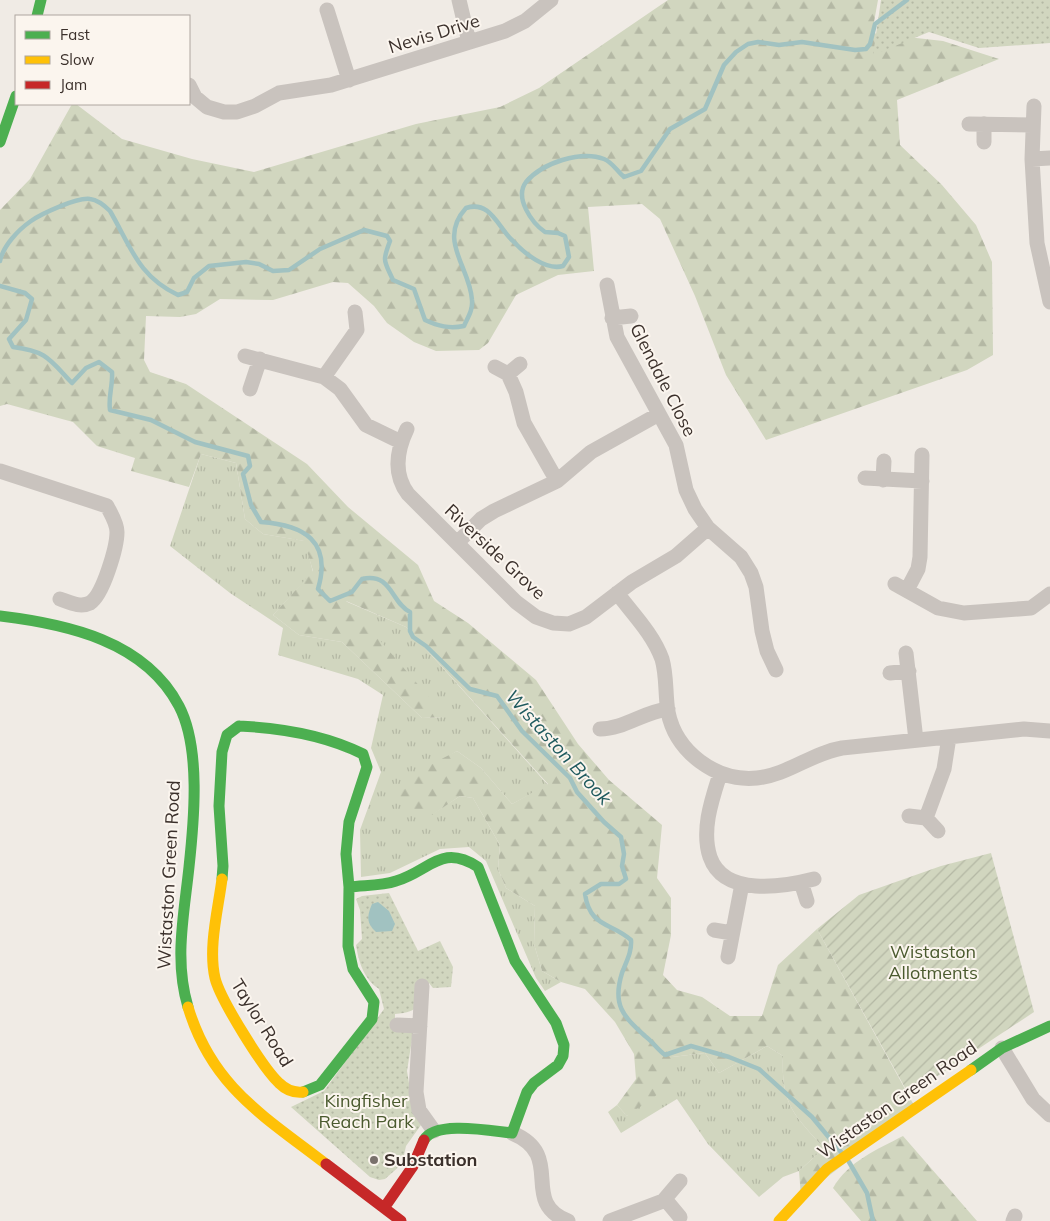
<svg xmlns="http://www.w3.org/2000/svg" width="1050" height="1221" font-family="Mulish,sans-serif">
  <style>
    .grass { fill: url(#grass-tufts) }
    .forest { fill: url(#forest-firs) }
    .park { fill: url(#park-dots) }
    .garden { fill: url(#garden-furrows) }
    .water { fill: #a1c2c1 }
    .lines { fill: none; stroke-linecap: round; stroke-linejoin: round }
    .stream { stroke: #a1c2c1; stroke-width: 4.5 }
    .street { stroke: #c9c3be; stroke-width: 15 }
    .fast { stroke: #4caf50; stroke-width: 11 }
    .slow { stroke: #ffc107; stroke-width: 11 }
    .jam { stroke: #c62828; stroke-width: 11 }
    .poi-dot { fill: #7a716c; stroke: #fbf5ee; stroke-width: 2 }
    .labels { text-anchor: middle; stroke-width: 4; stroke-linejoin: round; paint-order: stroke }
    .street-label { font-size: 18px; fill: #3b302b; stroke: #fbf5ee }
    .park-label { font-size: 18px; fill: #4a5a2e; stroke: #fbf5ee }
    .poi-label { font-size: 18px; font-weight: bold; fill: #3b302b; stroke: #fbf5ee; text-anchor: start }
    .water-label { font-size: 19px; font-style: italic; fill: #1f5a5e; stroke: #fbf5ee }
  </style>
  <defs>
    <pattern id="grass-tufts" width="24" height="20" patternUnits="userSpaceOnUse" patternTransform="scale(1.25)"><rect width="24" height="20" fill="#d1d6bf"/><path d="M3 7l-1-3M5 7V3M7 7l1-3M15 17l-1-3M17 17v-4M19 17l1-3" fill="none" stroke="#b4b8a4"/></pattern>
    <pattern id="forest-firs" width="22" height="20" patternUnits="userSpaceOnUse" patternTransform="scale(1.25)"><rect width="22" height="20" fill="#d1d6bf"/><path d="M5 1l3.5 6h-7zM16 11l3.5 6h-7z" fill="#b4b8a4"/></pattern>
    <pattern id="park-dots" width="8" height="8" patternUnits="userSpaceOnUse" patternTransform="scale(1.25)"><rect width="8" height="8" fill="#d1d6bf"/><path d="M2 2h.1M6 6h.1" fill="none" stroke="#b4b8a4" stroke-width="1.8" stroke-linecap="round"/></pattern>
    <pattern id="garden-furrows" width="10" height="10" patternUnits="userSpaceOnUse" patternTransform="scale(1.25)"><rect width="10" height="10" fill="#d1d6bf"/><path d="M-1 1l2-2M0 10L10 0M9 11l2-2" fill="none" stroke="#b4b8a4"/></pattern>
  </defs>
  <rect width="100%" height="100%" fill="#f0ebe5"/>
  <!-- grass -->
  <path class="grass" d="M201 454 236 463 245 519 263 534 305 541 313 572 273 615 299 635 342 642 422 718 445 717 345 601 406 627 548 785 512 804 481 768 457 751 444 759 431 815 460 796 473 798 500 845 498 869 506 888 535 906 534 944 542 971 561 982 545 991 536 978 486 861 469 847 440 849 390 873 361 877 360 830 381 772 371 748 383 695 358 679 278 655 283 628 230 593 170 546Z
    M767 1046 783 1056C781 1104 793 1114 824 1148L799 1171 783 1177 759 1197 708 1144 677 1099 621 1133 608 1112 617 1105 627 1116 672 1057 705 1053 719 1073Z"/>
  <!-- forest -->
  <path class="forest" d="M668 0H878L872 33 943 41 999 59 897 100 900 145 942 185 976 225 992 262 993 355 967 370 766 440 726 375 695 296 660 219 642 204 588 207 594 271 558 275 516 295 488 343 479 350 436 351 414 342 387 323 374 306 348 283 333 282 273 300 220 299 196 314 180 317 146 316 144 360 150 372 186 384 307 464 348 507 418 565 434 601 468 623 536 680 578 744 609 780 662 825 657 878 671 898V935L663 975 677 990 702 997 730 1016H762L778 965 817 929 916 1109 801 1197 799 1171 824 1148C793 1114 781 1104 783 1056L767 1046 719 1073 705 1053 672 1057 675 1082 627 1116 617 1105 636 1079 634 1054 615 1022 585 989 561 982 542 971 534 944 535 906 506 888 498 869 500 845 473 798 460 796 432 815 409 813 402 807 400 796 408 776 457 751 481 768 512 804 548 784 406 627 346 601 446 717 422 718 342 642 299 635 273 615 313 571 304 541 263 534 245 519 236 463 201 454 189 487 131 471 135 458 97 446 73 422 7 404 0 406V210L30 179 72 104H76L122 139 192 159 254 172 416 124 500 107 539 88Z
    M903 1136 977 1221H861L833 1188C849 1161 876 1150 903 1136Z"/>
  <!-- park -->
  <path class="park" d="M881 0H1050V43L979 48 929 32 873 55Z
    M389 893 418 951 440 941 453 967 451 987 433 988 429 983C419 1004 421 1012 395 1014V1028L413 1033 407 1071 414 1114 421 1125 406 1146 402 1164 385 1179 379 1180 370 1177 291 1107 324 1091 384 1009 379 989C364 979 359 963 356 945L362 939 360 910 356 899 362 896Z"/>
  <!-- garden -->
  <path class="garden" d="M991 853 1034 1012 909 1095 817 929 859 895 941 866Z"/>
  <!-- water -->
  <path class="water" d="M378 902 389 911 395 924 392 931 376 932C366 923 367 916 372 904Z"/>
  <g class="lines">
    <!-- stream -->
    <path class="stream" d="M0 261C3 246 18 230 31 221 41 214 77 197 90 199 98 200 104 205 110 211 131 247 138 276 178 295L187 292 194 278 209 266 246 262 259 264 273 271 289 270 320 249 364 230 387 236 390 241C382 262 384 260 393 280L414 289 425 320C438 326 449 329 464 326 468 317 473 310 472 300 470 267 437 240 466 208 491 200 498 228 513 241 524 253 546 271 563 266L569 257 565 236 558 233 545 232C532 223 514 198 526 182 542 163 581 150 604 159 612 162 617 171 624 177L641 171 670 129 705 109 724 65 736 52 748 44 758 42 779 45 802 42 855 50 866 49 870 44 875 24 907 0
      M0 286 25 293 32 299 26 320 9 339 13 347C47 351 50 360 72 383L86 368 99 362 112 372C113 385 108 397 110 410L151 420 195 442 248 456 250 466 243 474 251 505 261 522C304 525 332 541 318 589L330 601 352 592 362 579C392 572 391 603 410 612V631L413 637 426 646 470 689 497 696 522 731 570 778 577 792 604 822 621 837 624 854 622 866 626 879 619 884H601L585 894C590 928 611 922 631 940 632 952 626 962 622 973 612 1005 623 1016 645 1036 653 1042 657 1049 665 1055L691 1046 729 1057 759 1069 812 1117 841 1152
      M849 1162 867 1193 873 1221"/>
    <!-- street -->
    <path class="street" d="M459 0 469 42
      M327 10 349 80
      M189 85 195 97 207 107 224 112H237L255 106 279 93 331 85 505 31 525 21 551 0
      M1034 106 1032 159 1037 243 1050 302
      M969 124 1032 125
      M984 142V124
      M1032 159 1050 158
      M607 285 617 337 676 445 686 490 695 509 708 528 741 557 751 573 756 587 762 631 767 651 776 670
      M612 318 631 316
      M245 356 324 377 340 389 366 425 401 442
      M495 367 508 374 516 392 524 423 557 481
      M508 374 520 364
      M324 377 357 330 355 312
      M250 389 260 359
      M407 429C397 450 393 474 408 494L516 602 536 617 553 623 569 624 586 617 632 582 676 556 708 528
      M0 471 107 506C111 514 117 523 117 532 117 547 103 595 90 603 80 608 69 602 60 599
      M865 478 922 481
      M883 480 884 461
      M457 543 481 519 494 511 557 481 591 452 659 414
      M895 584 938 608 964 613 1031 608 1050 594
      M907 590 918 569 920 557 922 455
      M617 593C633 614 653 634 662 659 667 676 665 694 668 712 676 752 716 782 757 778 788 775 812 753 842 748L1024 729 1050 731
      M906 653 916 740
      M890 673 909 671
      M600 729C624 729 643 712 668 709
      M720 774C712 799 701 830 710 857 724 897 783 887 814 879
      M909 816 926 818 938 831
      M926 818 944 769 949 737
      M801 882 807 901
      M714 930 732 933
      M728 957 742 884
      M422 986 416 1092 419 1110 434 1131
      M397 1025 420 1026
      M1002 1048 1033 1099 1050 1115
      M512 1133C567 1156 518 1201 568 1221
      M665 1199 680 1217
      M610 1221 663 1201 680 1181
      M1013 1221 1015 1216"/>
    <!-- fast -->
    <path class="fast" d="M37 16 41 0
      M0 142 16 96
      M0 616C67 624 145 641 179 706 201 748 194 821 189 867 184 915 174 960 188 1007
      M239 726C281 728 325 735 363 754L367 767 349 822 346 854 349 887 348 946 353 969 374 1002 372 1019 320 1085 303 1092
      M222 879 223 866 219 806 222 752 227 735 239 726
      M349 887C365 885 381 886 396 881 430 871 441 843 478 867L515 961 556 1023 564 1045 563 1056 558 1065 534 1083 527 1092 512 1133C492 1131 435 1120 424 1140
      M971 1070 1002 1048 1050 1026"/>
    <!-- slow -->
    <path class="slow" d="M222 879C218 910 208 948 215 978 220 999 263 1068 279 1083 286 1090 294 1093 303 1092
      M188 1007C212 1087 264 1116 326 1164
      M779 1221 827 1169 971 1070"/>
    <!-- jam -->
    <path class="jam" d="M326 1164 401 1221
      M384 1208 413 1166 424 1140"/>
  </g>
  <!-- markers -->
  <circle class="poi-dot" cx="374" cy="1160" r="5"/>
  <g class="labels">
    <!-- street labels -->
    <g class="street-label">
      <text transform="translate(434 34) rotate(-17)" y="6">Nevis Drive</text>
      <text transform="translate(663 380) rotate(63)" y="6">Glendale Close</text>
      <text transform="translate(495 552) rotate(43)" y="6">Riverside Grove</text>
      <text transform="translate(169 875) rotate(-87)" y="6">Wistaston Green Road</text>
      <text transform="translate(262 1023) rotate(58)" y="6">Taylor Road</text>
      <text transform="translate(897 1100) rotate(-35)" y="6">Wistaston Green Road</text>
    </g>
    <!-- park labels -->
    <g class="park-label">
      <text x="933" y="958">Wistaston<tspan x="933" dy="21">Allotments</tspan></text>
      <text x="366" y="1107">Kingfisher<tspan x="366" dy="21">Reach Park</tspan></text>
    </g>
    <!-- poi labels -->
    <g class="poi-label">
      <text x="384" y="1166">Substation</text>
    </g>
    <!-- water labels -->
    <g class="water-label">
      <text transform="translate(559 747) rotate(48)" y="7">Wistaston Brook</text>
    </g>
  </g>
  <!-- legend -->
  <rect x="15" y="15" width="175" height="90" fill="#fbf5ee" stroke="#aea6a0"/>
  <rect x="25" y="31" width="25" height="8" fill="#4caf50" stroke="#aea6a0"/>
  <text x="60" y="40" font-size="15" fill="#3b302b">Fast</text>
  <rect x="25" y="56" width="25" height="8" fill="#ffc107" stroke="#aea6a0"/>
  <text x="60" y="65" font-size="15" fill="#3b302b">Slow</text>
  <rect x="25" y="81" width="25" height="8" fill="#c62828" stroke="#aea6a0"/>
  <text x="60" y="90" font-size="15" fill="#3b302b">Jam</text>
</svg>
